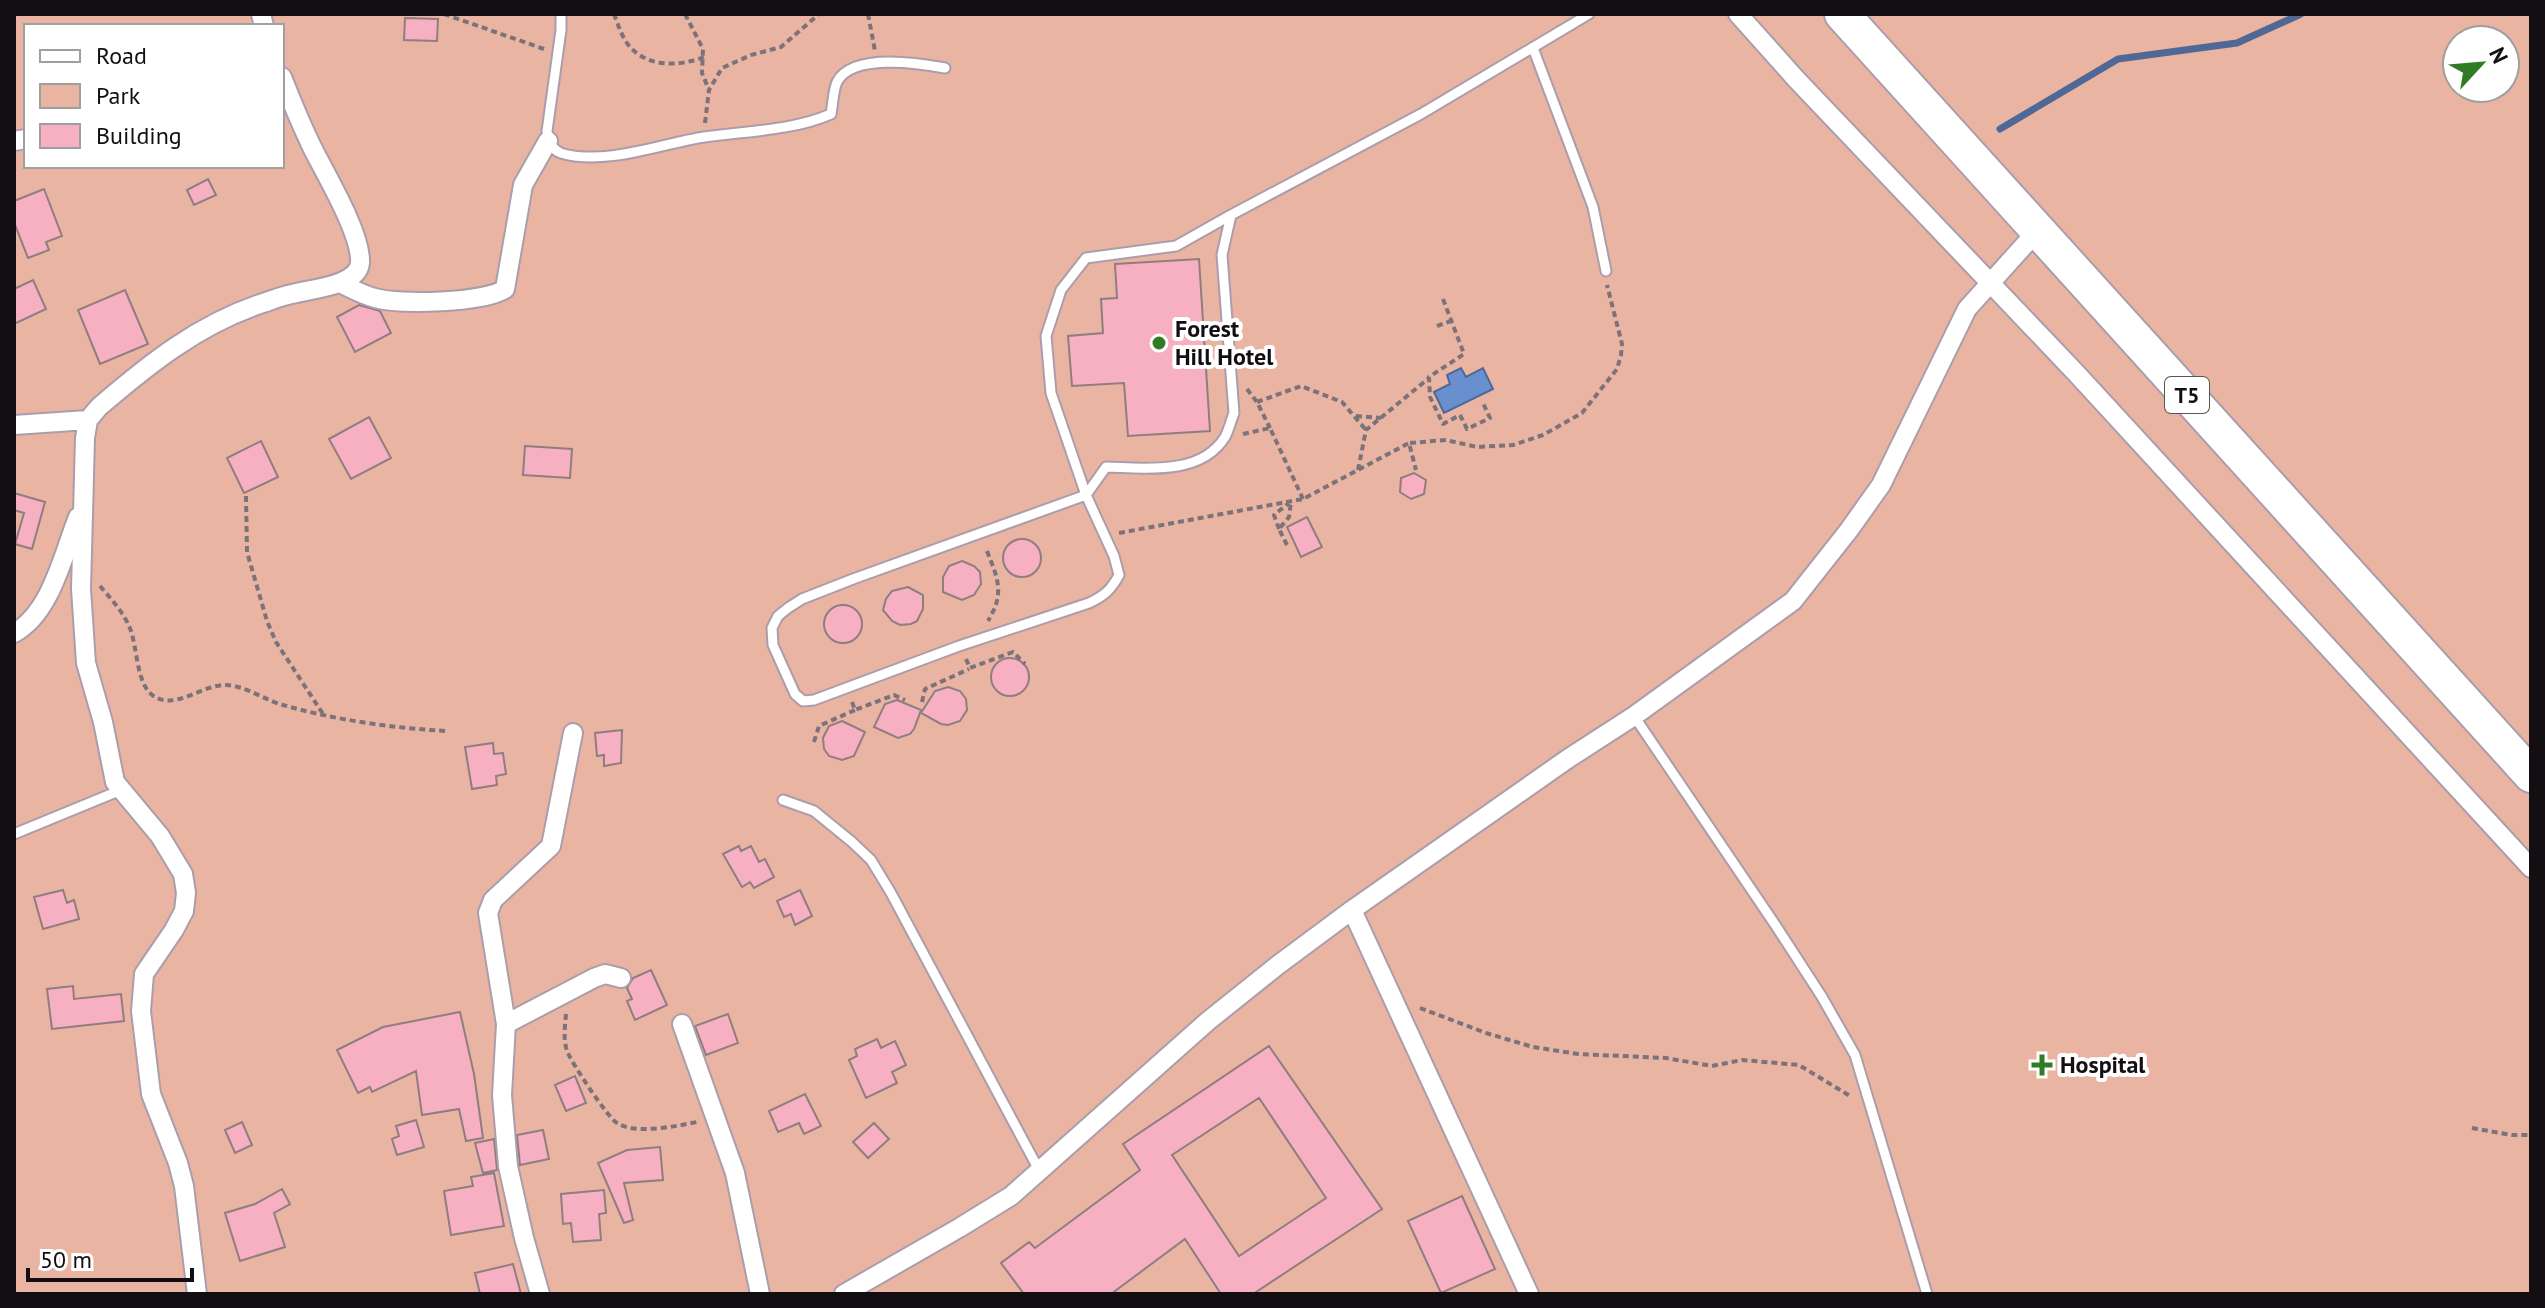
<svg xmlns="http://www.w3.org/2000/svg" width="2545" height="1308" font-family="'PT Sans',sans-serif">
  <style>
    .green { fill: #eab4a3; fill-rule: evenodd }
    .water { fill: #6a8fcf; stroke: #506896; stroke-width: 2 }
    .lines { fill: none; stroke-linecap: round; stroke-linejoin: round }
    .stream { stroke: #506896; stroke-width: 7 }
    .building { fill: #f6b0c1; stroke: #8f7d80; stroke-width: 2; fill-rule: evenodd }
    .lane-casing { stroke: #ab9da9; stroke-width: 13 }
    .street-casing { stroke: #ab9da9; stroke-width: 22 }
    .highway-casing { stroke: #ab9da9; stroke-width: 38 }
    .path { stroke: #7b727a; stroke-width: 4; stroke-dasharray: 6 4; stroke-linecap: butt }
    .lane { stroke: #fff; stroke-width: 9 }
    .street { stroke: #fff; stroke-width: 18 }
    .highway { stroke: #fff; stroke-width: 34 }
    .poi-dot { fill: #2f7c24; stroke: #fff; stroke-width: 3 }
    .labels { text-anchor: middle; stroke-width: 8; stroke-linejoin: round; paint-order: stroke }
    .shield { fill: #fff; stroke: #595659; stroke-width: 2 }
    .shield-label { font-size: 22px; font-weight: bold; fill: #120e12 }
    .poi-label { font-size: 24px; font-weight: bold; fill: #120e12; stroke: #fff; text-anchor: start }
  </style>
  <rect width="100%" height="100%" fill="#f7e9f5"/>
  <!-- green -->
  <path class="green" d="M14 14H2531V1294H14ZM26 26H282V166H26ZM2457 40H2505V88H2457Z"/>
  <!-- water -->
  <path class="water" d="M1461 368 1466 377 1483 368 1493 389 1444 413 1434 392 1450 384 1447 375Z"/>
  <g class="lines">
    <!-- stream -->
    <path class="stream" d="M2000 129 2118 59 2237 43 2301 14"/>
  </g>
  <!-- building -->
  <path class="building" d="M405 18 438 19 437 41 404 40Z
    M208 179 216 195 194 205 187 190Z
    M44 189 62 236 46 242 49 250 28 258 14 222V201Z
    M1199 259 1210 431 1128 436 1124 383 1072 386 1068 336 1103 333 1101 299 1117 298 1115 264Z
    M33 280 46 309 14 324V289Z
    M125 290 148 344 100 364 78 310Z
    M359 305 380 311 391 333 355 352 337 317Z
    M369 417 391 458 351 479 329 439Z
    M261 441 278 477 244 493 227 458Z
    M525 446 572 449 570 478 523 475Z
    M1414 473 1426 480 1424 494 1411 499 1400 492 1401 478Z
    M14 493 45 502 32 549 15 544 24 513 14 510Z
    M1307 517 1322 547 1301 557 1287 527Z
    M1003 558a19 19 0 1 1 38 0a19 19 0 1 1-38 0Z
    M962 561 974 566 980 572 981 584 974 595 962 600 943 592V577L949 566Z
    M908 587 923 595V609L917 621 911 624 900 625 892 621 883 610 886 599 892 591Z
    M824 624a19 19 0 1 1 38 0a19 19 0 1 1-38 0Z
    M991 677a19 19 0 1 1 38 0a19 19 0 1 1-38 0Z
    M948 687 960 691 966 699 967 710 960 721 948 725 941 724 921 713 935 691Z
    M897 700 921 710 914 729 910 734 898 738 874 727 885 704Z
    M842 721 865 732 854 756 842 760 829 756 824 749 823 738 829 726Z
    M622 730 621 763 604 766V755L597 756 595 733Z
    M493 743 494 754 503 753 506 774 496 776 497 785 472 789 465 747Z
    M739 846 741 851 751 846 759 862 765 859 774 877 754 888 750 882 742 887 723 854Z
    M63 890 67 903 74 900 79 919 43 929 34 897Z
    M800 890 812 916 795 925 791 914 784 917 777 901Z
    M651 970 667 1005 635 1020 627 1001 632 999 627 988 633 978Z
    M73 986 74 999 121 994 124 1021 52 1029 47 989Z
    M460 1012 474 1074 483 1138 466 1141 459 1109 422 1115 416 1071 372 1092 370 1087 358 1093 337 1050 383 1027Z
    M728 1014 738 1043 706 1055 695 1026Z
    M877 1039 881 1048 895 1041 906 1065 892 1072 897 1083 866 1098 849 1060 857 1056 855 1049Z
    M1269 1046 1382 1209 1253 1294H1221L1185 1239 1111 1294H1024L1001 1263 1029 1242 1035 1248 1140 1170 1123 1144ZM1259 1098 1326 1198 1239 1256 1172 1155Z
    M575 1076 586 1103 566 1111 555 1085Z
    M805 1094 821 1126 804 1134 799 1123 778 1132 769 1111Z
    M416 1120 424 1147 397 1155 392 1139 399 1136 396 1126Z
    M242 1122 252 1145 235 1153 225 1130Z
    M874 1123 889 1139 868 1158 853 1142Z
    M543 1130 549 1159 520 1165 517 1135Z
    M494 1139 497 1170 483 1173 475 1143Z
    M660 1147 663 1180 624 1183 633 1220 624 1223 598 1163 627 1150Z
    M494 1173 504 1226 451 1235 444 1191 473 1186 471 1177Z
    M282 1189 290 1204 274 1213 285 1247 240 1261 225 1213 255 1204Z
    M604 1190 606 1213 599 1214 601 1240 573 1242 571 1223 563 1224 561 1194Z
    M1462 1196 1495 1269 1441 1293 1408 1221Z
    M513 1264 521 1294H480L475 1273Z"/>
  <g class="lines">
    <!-- lane casing -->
    <g class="lane-casing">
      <path id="lane" d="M561 14V30L547 131C548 141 552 151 564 154 607 165 660 144 704 137 745 131 792 131 831 114 833 104 833 91 837 82 852 53 918 63 945 68
        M1533 48 1593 207 1606 271
        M1231 215 1176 246 1086 258 1061 290 1046 336 1051 393 1086 495 1114 556 1119 575C1111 590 1104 596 1089 603L959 646 814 700 803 701 795 694 773 645 772 628 778 616 788 608 802 599 853 579 1086 495 1106 467C1145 468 1201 476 1225 437 1229 430 1231 420 1234 413L1222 255 1231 215 1421 114 1589 14
        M1634 716 1776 926 1822 997 1855 1055 1927 1294
        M783 800 814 811 852 842 871 860 891 893 1039 1170
        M14 834 121 790"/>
    </g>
    <!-- street casing -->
    <g class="street-casing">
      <path id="street" d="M261 14 264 26
        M1738 14 1796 79 2076 373 2531 868
        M14 141 26 139
        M340 283C352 289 363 295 375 298 400 305 483 303 505 289L523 185 548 141
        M14 425 88 420
        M14 633C51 613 63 555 78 517
        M1352 910 1529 1294
        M506 1024 594 978 605 974 621 978
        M682 1024 735 1173 760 1294
        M197 1294 184 1186 178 1163 151 1094 141 1011 144 974 174 930 184 911 186 893 183 874 160 836 115 782 103 722 86 663 81 589 85 438 88 420 99 407C149 364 199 324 263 303 272 300 282 296 292 294 310 289 358 286 360 263 362 234 324 172 311 145 300 122 291 100 282 77
        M540 1294 524 1238 508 1166 502 1095 506 1024 488 913 493 900 551 846 573 733
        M844 1294 959 1228 1011 1196 1208 1021 1278 965 1352 910 1569 758 1634 716 1793 601 1849 530 1881 485 1967 309 2038 230"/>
    </g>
    <!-- highway casing -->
    <g class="highway-casing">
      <path id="highway" d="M1842 14 2531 775"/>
    </g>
    <!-- path -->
    <path class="path" d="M444 14 544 49
      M614 14C618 25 623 40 631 48 650 68 681 66 704 57
      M685 14 703 49 702 73 709 90
      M868 14 875 51
      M705 123 709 90 722 68 751 55 781 47 819 14
      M1443 299 1464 354 1429 377 1430 397 1443 424 1460 415 1467 429 1490 418 1483 403
      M1437 326 1451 321
      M1247 389 1257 402 1270 428
      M1257 402 1301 386 1342 402 1366 430
      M1356 416 1381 418
      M1243 434 1270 428 1303 499
      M1410 443 1446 440 1477 447 1513 445 1543 435 1582 413 1617 369 1621 355 1622 344 1607 285
      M1358 470 1366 430 1429 378
      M246 496 247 552 267 621 276 642 323 714
      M1279 529 1274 515 1289 503
      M1119 533 1303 499 1409 443 1416 470
      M1287 545 1279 529 1289 517 1291 502
      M987 551C998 579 1005 593 988 621
      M100 586C112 600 125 614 131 631 137 649 137 682 151 694 173 713 202 684 226 685 247 686 264 700 283 705 335 720 393 728 446 731
      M966 659 970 668 1013 652 1025 664
      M852 702 855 710 894 695 905 700
      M922 702 925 689 969 669
      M814 742 819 726 855 710
      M1420 1008 1486 1033 1533 1047 1578 1054 1666 1058 1712 1066 1742 1060 1799 1065 1850 1096
      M566 1014C565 1026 563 1039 567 1051 571 1062 608 1118 617 1123 635 1135 677 1126 697 1122
      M2472 1128 2512 1135H2531"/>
    <!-- lane -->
    <use href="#lane" class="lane"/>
    <!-- street -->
    <use href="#street" class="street"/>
    <!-- highway -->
    <use href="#highway" class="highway"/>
  </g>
  <!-- markers -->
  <g class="poi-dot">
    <circle cx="1159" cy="343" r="8"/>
    <path d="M2038 1053h8v8h8v8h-8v8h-8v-8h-8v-8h8z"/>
  </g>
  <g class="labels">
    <!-- shield labels -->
    <rect class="shield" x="2165" y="377" width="44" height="36" rx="6"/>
    <g class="shield-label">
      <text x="2187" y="403">T5</text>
    </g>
    <!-- poi labels -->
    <g class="poi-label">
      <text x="1175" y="337">Forest<tspan x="1175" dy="28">Hill Hotel</tspan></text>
      <text x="2060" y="1073">Hospital</text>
    </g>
  </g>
  <!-- border -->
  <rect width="2545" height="1308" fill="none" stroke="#120e12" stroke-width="32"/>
  <!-- legend -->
  <rect x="24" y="24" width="260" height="144" fill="#ffffff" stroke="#a09fa0" stroke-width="2"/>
  <rect x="40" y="50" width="40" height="12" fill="#ffffff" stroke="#a09fa0" stroke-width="2"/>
  <text x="96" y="64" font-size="24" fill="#120e12">Road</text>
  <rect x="40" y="84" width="40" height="24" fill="#eab4a3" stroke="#a09fa0" stroke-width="2"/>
  <text x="96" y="104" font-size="24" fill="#120e12">Park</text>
  <rect x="40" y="124" width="40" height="24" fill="#f6b0c1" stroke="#a09fa0" stroke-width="2"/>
  <text x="96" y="144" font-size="24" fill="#120e12">Building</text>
  <!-- north arrow -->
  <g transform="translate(2481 64) rotate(64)"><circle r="38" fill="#ffffff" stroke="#a09fa0" stroke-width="2"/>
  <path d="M0-6L14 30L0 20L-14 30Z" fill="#2f7c24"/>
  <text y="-12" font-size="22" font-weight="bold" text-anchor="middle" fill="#120e12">N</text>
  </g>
  <!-- scale -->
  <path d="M28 1268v12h164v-12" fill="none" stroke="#120e12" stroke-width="4"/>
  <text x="40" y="1268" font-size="24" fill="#120e12" stroke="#ffffff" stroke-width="6" paint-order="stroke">50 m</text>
</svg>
